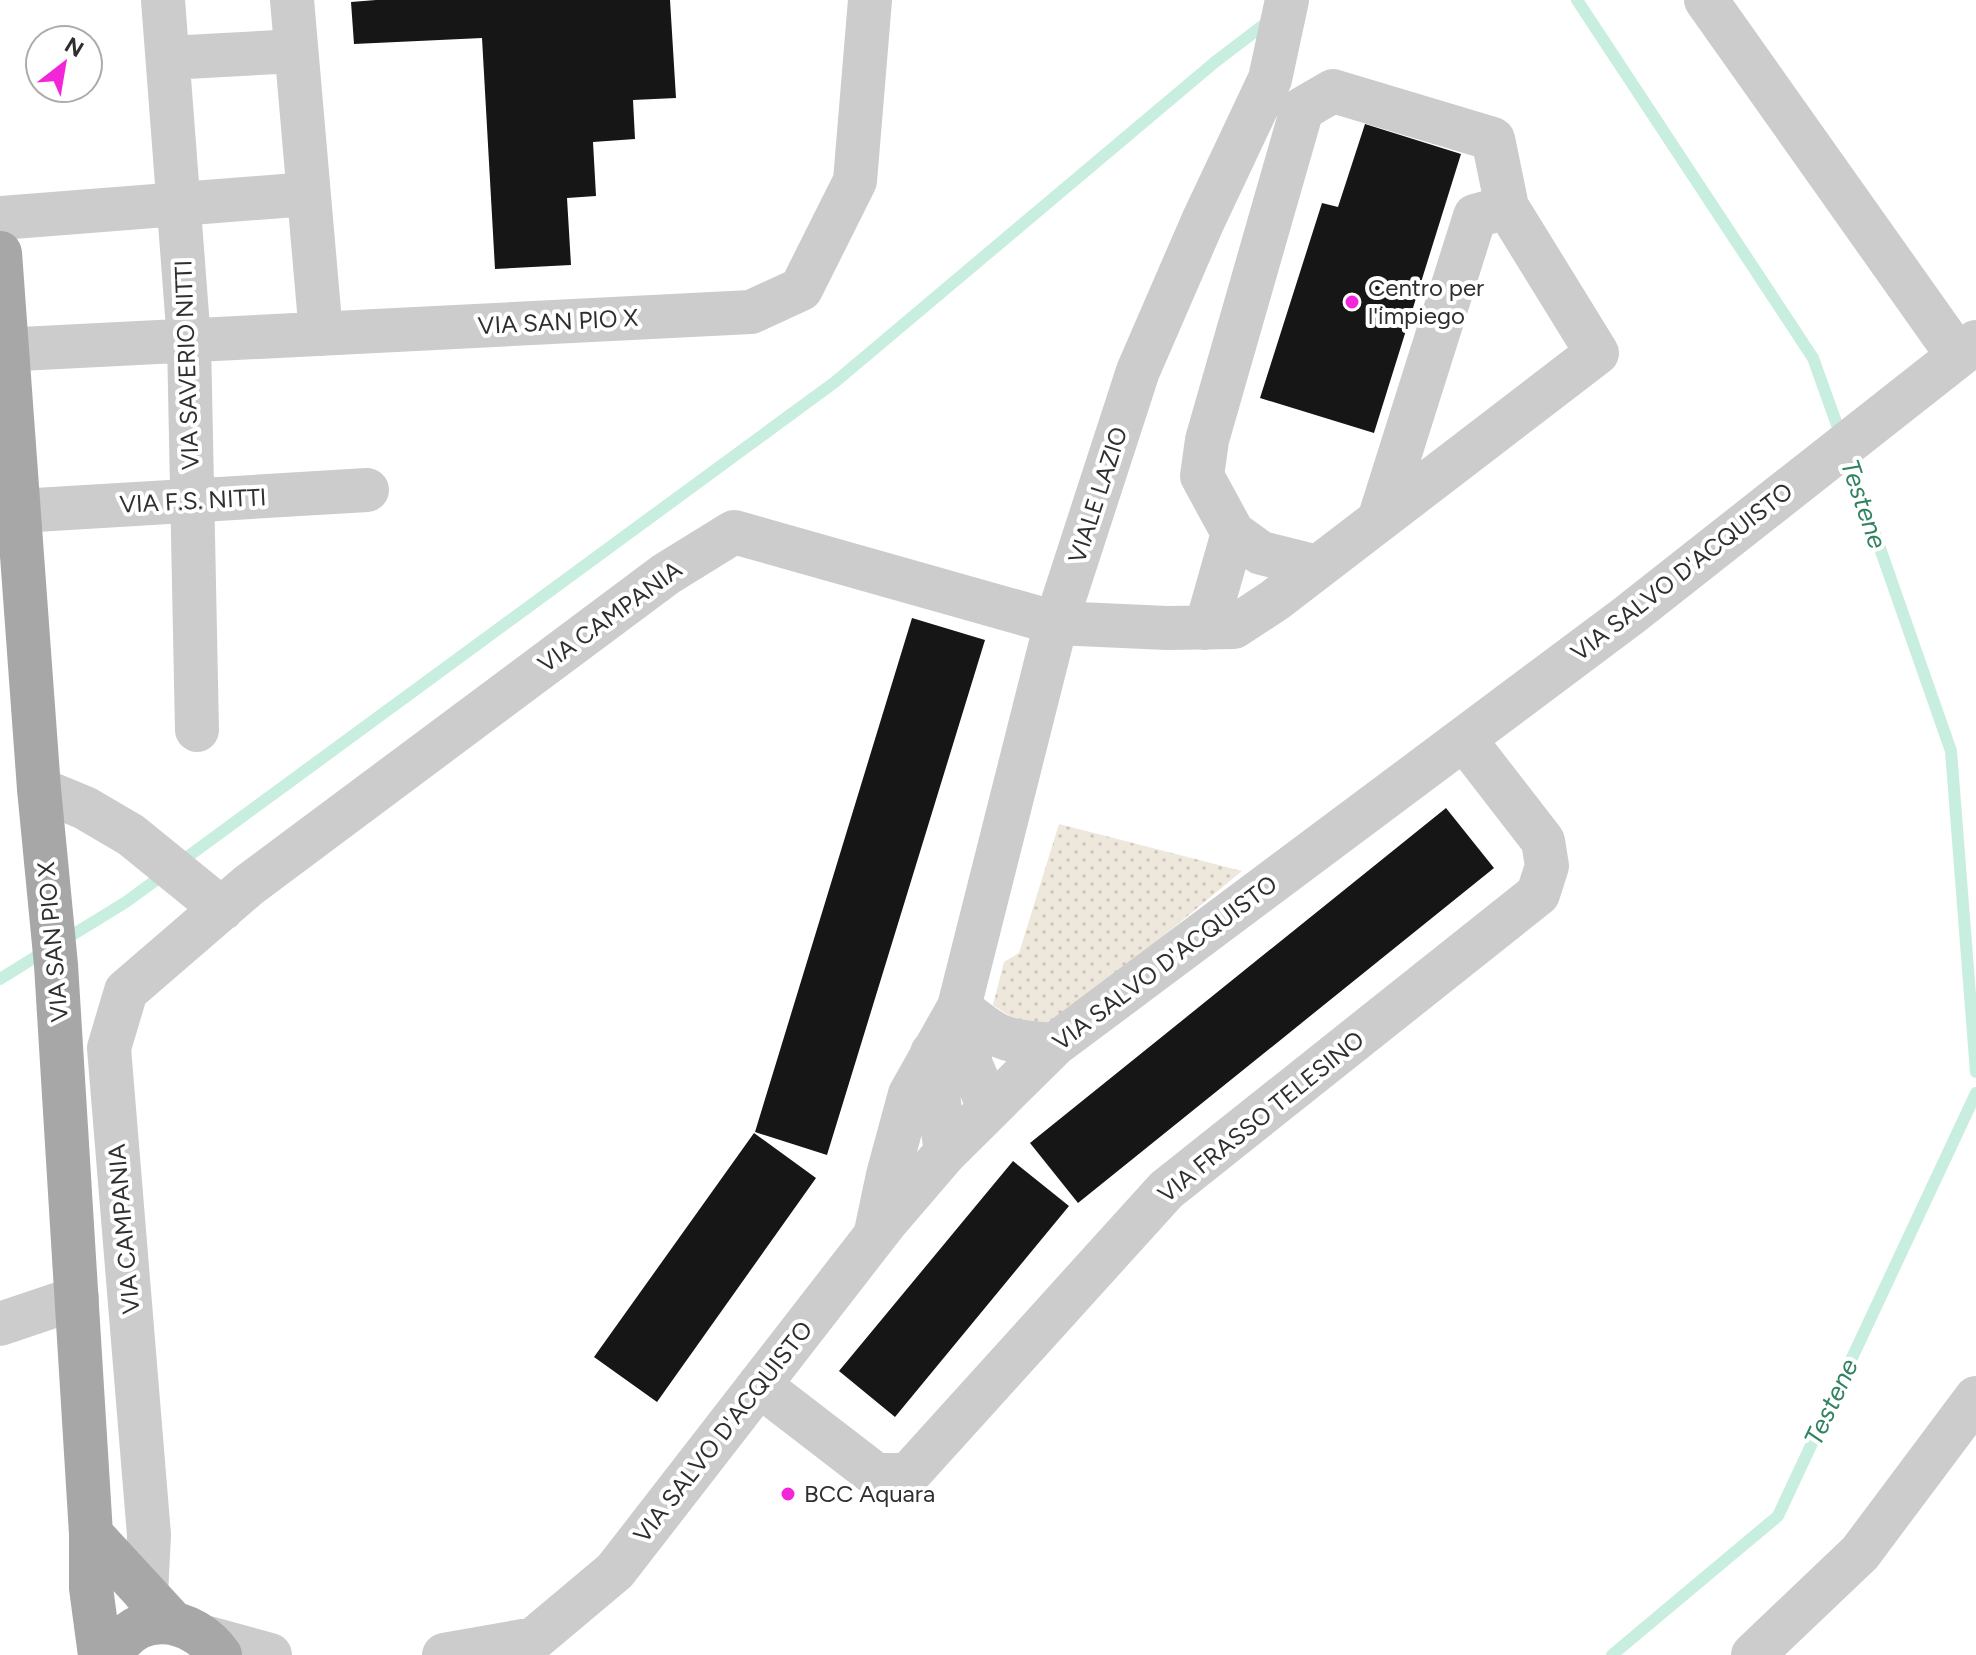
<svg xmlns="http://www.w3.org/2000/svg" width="1976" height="1655" font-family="Figtree,sans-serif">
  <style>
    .park { fill: url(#park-dots) }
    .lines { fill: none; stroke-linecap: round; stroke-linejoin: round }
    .stream { stroke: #c7eede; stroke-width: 12 }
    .building { fill: #161616 }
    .minor { stroke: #ccc; stroke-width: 44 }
    .major { stroke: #a7a7a7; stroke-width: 44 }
    .poi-dot { fill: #f225d9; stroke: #fff; stroke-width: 3 }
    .labels { text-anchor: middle; stroke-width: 8; stroke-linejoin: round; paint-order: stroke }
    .poi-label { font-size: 24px; fill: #2f2f2f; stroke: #fff; text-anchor: start }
    .street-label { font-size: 24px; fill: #2f2f2f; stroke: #fff }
    .water-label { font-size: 26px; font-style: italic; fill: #318361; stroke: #fff }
  </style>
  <defs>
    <pattern id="park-dots" width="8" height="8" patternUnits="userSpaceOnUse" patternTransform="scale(2)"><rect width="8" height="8" fill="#ede7dc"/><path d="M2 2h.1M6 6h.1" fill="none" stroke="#ccc6bd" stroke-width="1.8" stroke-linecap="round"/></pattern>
  </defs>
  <rect width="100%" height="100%" fill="#fff"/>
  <!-- park -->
  <path class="park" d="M1059 824 1242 871 1052 1028 1023 1025 993 1005 1004 962 1019 953Z"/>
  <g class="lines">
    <!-- stream -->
    <path class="stream" d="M1577 0 1813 358 1841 436
      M1847 454 1951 751 1976 1072
      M64 940 126 902 835 382 1215 62 1270 20
      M0 979 45 951
      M1612 1655 1778 1516 1976 1093"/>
  </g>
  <!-- building -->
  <path class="building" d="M376 0H670L676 98 633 100 635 139 593 142 596 196 567 198 571 265 495 269 482 38 354 44 351 2Z
    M1365 124 1461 154 1374 433 1260 398 1322 203 1338 207Z
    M912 618 985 640 827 1155 755 1132Z
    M1446 808 1494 868 1078 1203 1030 1143Z
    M754 1133 816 1178 657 1402 594 1357Z
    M1013 1161 1069 1206 895 1417 839 1371Z"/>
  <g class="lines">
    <!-- minor -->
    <path class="minor" d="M163 0 189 341 197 730
      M292 0 321 334
      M1706 0 1958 356
      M168 58 296 51
      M0 218 308 194
      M0 350 751 312 801 289 855 181 870 0
      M19 511 367 490
      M1379 520 1475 216 1507 207
      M1206 628 1233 533
      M39 789 85 808 131 835 222 909
      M959 1007C997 1039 1004 1042 1054 1045
      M959 1007 971 1065 989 1108
      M932 1053 946 1152
      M876 1232 888 1175 910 1094 959 1007 1056 623 1138 371 1203 221 1270 79 1287 0
      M0 1324 77 1298
      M759 1385 876 1475H908L1166 1190 1538 894 1547 866 1543 841 1464 739
      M146 1595 149 1535 109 1048 126 991 249 885 666 574 734 532 1056 623 1167 628 1234 627 1275 600 1597 353 1507 207 1493 139 1333 91 1302 109 1207 440 1202 476 1233 533 1261 553 1318 567
      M208 1638 270 1655
      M444 1655 534 1639 615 1571 885 1223 946 1152 1054 1045 1628 616 1976 342
      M1753 1655 1860 1553 1976 1398"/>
    <!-- major -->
    <path class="major" d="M0 253 39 789 56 965 91 1534V1588L100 1655
      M91 1534 173 1623
      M112 1655C136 1607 192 1616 220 1655"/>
  </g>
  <!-- markers -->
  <g class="poi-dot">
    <circle cx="1352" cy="302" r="8"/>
    <circle cx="788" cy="1494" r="8"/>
  </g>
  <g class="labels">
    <!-- poi labels -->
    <g class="poi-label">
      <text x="1368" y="296">Centro per<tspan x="1368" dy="28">l'impiego</tspan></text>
      <text x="804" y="1502">BCC Aquara</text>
    </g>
    <!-- street labels -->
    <g class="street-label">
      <text transform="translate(558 322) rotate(-3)" y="8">VIA SAN PIO X</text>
      <text transform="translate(187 365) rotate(-92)" y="8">VIA SAVERIO NITTI</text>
      <text transform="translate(1098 495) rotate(-72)" y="8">VIALE LAZIO</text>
      <text transform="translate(193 501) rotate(-3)" y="8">VIA F.S. NITTI</text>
      <text transform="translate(1682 572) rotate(-38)" y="8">VIA SALVO D'ACQUISTO</text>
      <text transform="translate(610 617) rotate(-36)" y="8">VIA CAMPANIA</text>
      <text transform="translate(53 942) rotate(-95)" y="8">VIA SAN PIO X</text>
      <text transform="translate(1165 963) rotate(-37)" y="8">VIA SALVO D'ACQUISTO</text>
      <text transform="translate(1261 1117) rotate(-39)" y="8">VIA FRASSO TELESINO</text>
      <text transform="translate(124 1229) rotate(-95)" y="8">VIA CAMPANIA</text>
      <text transform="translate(723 1432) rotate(-52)" y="8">VIA SALVO D'ACQUISTO</text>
    </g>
    <!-- water labels -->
    <g class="water-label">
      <text transform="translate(1864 504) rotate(71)" y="9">Testene</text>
      <text transform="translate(1831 1402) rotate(-65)" y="9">Testene</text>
    </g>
  </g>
  <!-- north arrow -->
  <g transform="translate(64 64) rotate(31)"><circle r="38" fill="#ffffff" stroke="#acacac" stroke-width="2"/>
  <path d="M0-6L14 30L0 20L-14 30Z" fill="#f225d9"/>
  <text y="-12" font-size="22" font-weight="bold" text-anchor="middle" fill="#2f2f2f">N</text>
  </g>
</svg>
